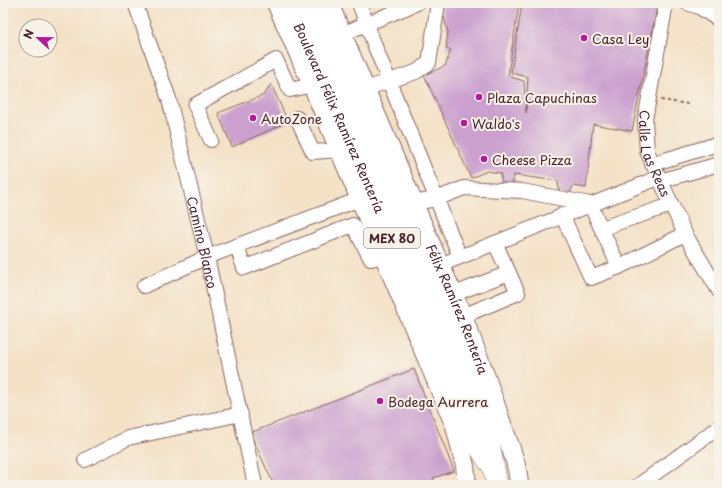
<svg xmlns="http://www.w3.org/2000/svg" width="722" height="488" font-family="'Playpen Sans',sans-serif">
<style>
.building{fill:#cba0cf}
.lines{fill:none;stroke-linecap:round;stroke-linejoin:round}
.minor-casing{stroke:#866361;stroke-width:16}
.major-casing{stroke:#866361;stroke-width:20}
.highway-casing{stroke:#866361;stroke-width:22}
.path{stroke:#866361;stroke-width:2;stroke-dasharray:3 3;stroke-linecap:butt}
.minor{stroke:#fff;stroke-width:14}
.major{stroke:#fff;stroke-width:18}
.highway{stroke:#fff;stroke-width:21}
.poi-dot{fill:#b5179e;stroke:#f7f3e8;stroke-width:1.5}
.labels{text-anchor:middle;dominant-baseline:central;stroke-width:4;stroke-linejoin:round;paint-order:stroke}
.shield{fill:#f7f3e8;stroke:#7e5f64;stroke-width:1}
.shield-label{font-size:12px;font-weight:bold;fill:#4a1f2b}
.poi-label{font-size:13px;fill:#4a1f2b;stroke:#f7f3e8;text-anchor:start}
.street-label{font-size:13px;fill:#4a1f2b;stroke:#f7f3e8}
</style>
<rect width="100%" height="100%" fill="#f7f3e8"/>
<filter id="ink" filterUnits="userSpaceOnUse"><feTurbulence type="fractalNoise" baseFrequency=".025" numOctaves="2"/><feDisplacementMap in="SourceGraphic" scale="8" xChannelSelector="R" yChannelSelector="G"/><feConvolveMatrix kernelMatrix="1 2 1 2 8 2 1 2 1" color-interpolation-filters="sRGB"/></filter>
<filter id="wash" filterUnits="userSpaceOnUse"><feTurbulence type="fractalNoise" baseFrequency=".012" numOctaves="4" result="noise"/><feDisplacementMap in="SourceGraphic" scale="16" xChannelSelector="R" yChannelSelector="G"/><feGaussianBlur stdDeviation="0.9" result="paint"/><feColorMatrix in="noise" values="0 0 0 0 0 0 0 0 0 0 0 0 0 0 0 0 0 1.4 0 .05"/><feComposite in="paint" operator="in"/></filter>
<g filter="url(#wash)">
<rect width="100%" height="100%" fill="#f4e1c6"/>
<g id="blocks">
<path class="building" d="M440,3H519L508,76L524,81L526,113L528,77L511,73L522,3H658L632,131L593,124L586,188L573,186L569,195L559,192L558,181L514,175L512,190L503,186L500,173L487,171L471,178L424,75L445,66L451,50L446,49L448,32Z
M271,84L288,122L232,147L218,113L264,95Z
M414,369L454,471L433,478L436,485H274L250,433Z"/>
</g>
</g>
<g filter="url(#ink)">
<use href="#blocks" fill-opacity="0" stroke="#866361" stroke-width="1"/>
<g class="lines">
<defs>
<g id="minor">
<path id="s1" d="M135,3L169,99L207,257L255,485"/>
<path d="M359,3L376,49L460,257"/>
<path id="s2" d="M666,3L645,120L647,151L685,234L719,291"/>
<path d="M687,3L699,7L719,20"/>
<path d="M342,34L417,3"/>
<path d="M365,89L416,72L429,63L438,3"/>
<path d="M297,118L313,152L339,150"/>
<path d="M211,140L195,105L276,60L290,90L312,85"/>
<path d="M652,164L714,145"/>
<path d="M660,181L719,164"/>
<path d="M406,207L413,203L436,199L464,188L522,191L590,204L619,267L591,278L562,215"/>
<path d="M602,228L671,205"/>
<path d="M495,243L509,273"/>
<path d="M237,246L244,268L353,225L371,259L384,256"/>
<path d="M440,265L658,178"/>
<path d="M619,267L685,234"/>
<path d="M144,286L207,257L368,196"/>
<path d="M454,294L509,273L518,293L463,316"/>
<path d="M85,460L128,438L241,414"/>
<path d="M639,485L719,427"/>
</g>
<g id="major">
<path d="M276,3L312,85L455,426L465,466L467,485"/>
<path id="s3" d="M329,3L440,265C465,317 485,372 503,427C510,446 518,464 519,485"/>
</g>
<g id="highway">
<path id="s4" d="M290,3L374,194L474,439L489,462"/>
<path d="M311,3L390,189L402,209L486,427L497,485"/>
</g>
</defs>
<use href="#minor" class="minor-casing"/>
<use href="#major" class="major-casing"/>
<use href="#highway" class="highway-casing"/>
<path class="path" d="M661,100L688,104"/>
<use href="#minor" class="minor"/>
<use href="#major" class="major"/>
<use href="#highway" class="highway"/>
</g>
</g>
<g class="poi-dot">
<circle cx="584" cy="38" r="4"/>
<circle cx="479" cy="97" r="4"/>
<circle cx="253" cy="118" r="4"/>
<circle cx="464" cy="123" r="4"/>
<circle cx="484" cy="159" r="4"/>
<circle cx="380" cy="401" r="4"/>
</g>
<g class="labels">
<rect class="shield" x="364" y="228" width="56" height="20" rx="3"/>
<g class="shield-label">
<text x="392" y="238">MEX 80</text>
</g>
<g class="poi-label">
<text x="592" y="38">Casa Ley</text>
<text x="487" y="97">Plaza Capuchinas</text>
<text x="261" y="118">AutoZone</text>
<text x="472" y="123">Waldo's</text>
<text x="492" y="159">Cheese Pizza</text>
<text x="388" y="401">Bodega Aurrera</text>
</g>
<g class="street-label">
<text stroke="none"><textPath href="#s4" startOffset="125">Boulevard Félix Ramírez Rentería</textPath></text>
<text stroke="none"><textPath href="#s2" startOffset="154">Calle Las Reas</textPath></text>
<text stroke="none"><textPath href="#s1" startOffset="249">Camino Blanco</textPath></text>
<text stroke="none"><textPath href="#s3" startOffset="332">Félix Ramírez Rentería</textPath></text>
</g>
</g>
<rect width="722" height="488" fill="none" stroke="#f7f3e8" stroke-width="16"/>
<g transform="translate(38 38) rotate(292)"><circle r="19" fill="#f7f3e8" stroke="#b29e9c"/>
<path d="M0-3L7 15L0 10L-7 15Z" fill="#b5179e"/>
<text y="-6" font-size="11" font-weight="bold" text-anchor="middle" fill="#4a1f2b">N</text>
</g>
</svg>
